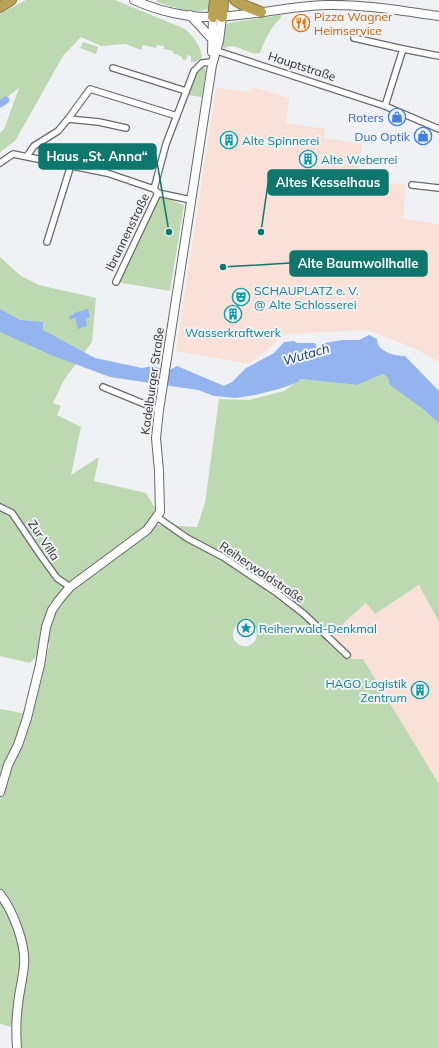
<svg xmlns="http://www.w3.org/2000/svg" width="439" height="1048" font-family="Mulish,sans-serif">
<style>
.industrial{fill:#f9e1d7}
.green{fill:#bdd9b2;fill-rule:evenodd}
.water{fill:#93b4ef}
.lines{fill:none;stroke-linecap:round;stroke-linejoin:round}
.canal{stroke:#93b4ef;stroke-width:7}
.street-casing{stroke:#68696c;stroke-width:8}
.secondary-casing{stroke:#68696c;stroke-width:10}
.highway-casing{stroke:#897947;stroke-width:12}
.street{stroke:#fff;stroke-width:5.5}
.secondary{stroke:#fff;stroke-width:8}
.highway{stroke:#baa255;stroke-width:10}
.labels{text-anchor:middle;dominant-baseline:central;stroke-width:4;stroke-linejoin:round;paint-order:stroke}
.food-label{font-size:12px;fill:#c56008;stroke:#eff1f4;text-anchor:start}
.street-label{font-size:12px;fill:#2d2d2e;stroke:#eff1f4}
.shop-label{font-size:12px;fill:#366cbe;stroke:#eff1f4;text-anchor:end}
.culture-label{font-size:12px;fill:#0d838f;stroke:#eff1f4;text-anchor:start}
.water-label{font-size:13px;font-style:italic;fill:#15397c;stroke:#eff1f4}
.leader{fill:none;stroke:#0f766e;stroke-width:1.5}
.callout-dot{fill:#0f766e;stroke:#eff1f4;stroke-width:1.5}
.callout{fill:#0f766e;stroke:#0f766e;stroke-width:1.5}
.callout-label{font-size:13px;text-anchor:middle;font-weight:bold;fill:#fff}
</style>
<rect width="100%" height="100%" fill="#eff1f4"/>
<path class="industrial" d="M253,87L289,98L286,123L325,129L324,138L362,144L357,178L406,185L403,219L439,224V362L416,349L368,330L286,334L249,364L176,351L216,88L250,92Z
M420,585L439,622V784L363,659H345L325,640L366,603L375,614Z"/>
<path class="green" d="M26,0H115L185,29C194,37 201,46 202,58L195,62H191V56L187,55L186,60H183L182,57L173,53V51L164,49V46L157,45L156,48L143,45L141,50L126,44L101,46L81,37L63,56L15,141L0,152V133L4,129L19,88L0,102V14Z
M156,0H211L209,8C194,16 172,6 157,2Z
M281,15V18C270,27 265,40 260,53C248,57 236,40 224,49C220,41 222,29 228,23Z
M83,42L98,47L96,54L80,48Z
M204,67L206,71L202,97L188,95C191,86 195,69 204,67Z
M160,196L184,205L170,291L117,282Z
M0,257L21,276L39,285L96,298L92,342L64,380L53,403L61,406L57,415L81,427L71,475L99,457L94,481L146,493L155,508L151,519L148,524L197,527L205,503L219,399L249,400L284,391L301,379L357,385L383,374L439,423V622L419,585L375,614L366,603L325,640L345,659H363L439,784V1048H15L14,1025L11,1027L0,1024V709L33,715L50,642L30,663L0,656ZM245,621L253,624C256,628 258,633 256,639C248,655 223,641 237,624Z"/>
<path class="water" d="M0,309L20,320L43,322V330L95,358L142,368L153,366L168,371L177,366L224,386L232,382L246,368L274,353L284,342L294,341L297,343H315L317,348L321,349L325,343L343,340H359L369,335L377,339C377,352 395,356 405,356L439,391V423L423,409L390,385L388,378L383,374L357,385L301,379L296,383L279,389L255,395L236,398L214,396L198,390L110,377L51,355L0,332Z
M88,309L90,317L86,319L87,326L78,329L75,318L70,320L69,316L74,314V313Z"/>
<g class="lines">
<path class="canal" d="M0,104L6,100"/>
<defs>
<path id="street" d="M354,38L403,49
M214,50L385,106L439,129
M113,68L186,91
M385,106L403,49L439,56
M68,119L99,122L126,128
M27,156L34,146L58,131L68,119L90,89L177,116
M0,163L13,154L107,173L154,189L158,193L191,200
M412,185L439,188
M154,189L166,144L194,71L202,63L212,62
M47,242L71,165
M116,282L158,193
M103,387L159,410
M0,507L12,513L41,556L57,578L70,587
M157,517L187,538L223,557L277,593L304,614L347,655"/>
<path id="secondary" d="M134,0C158,11 188,18 214,17C252,16 289,6 327,5C364,4 402,11 439,16
M190,15L212,39
M212,52L213,17
M0,792L8,765L18,745L27,718L40,665L46,627L52,610L59,600L70,587L147,530L160,512L159,471L156,438L159,410L212,65L219,41L222,17
M0,894C13,911 26,944 24,965C23,979 19,992 18,1005C16,1019 16,1034 17,1048"/>
<path id="highway" d="M235,0L243,5L261,12
M0,7L11,0
M213,17L215,0
M222,17L223,0"/>
</defs>
<use href="#street" class="street-casing"/>
<use href="#secondary" class="secondary-casing"/>
<use href="#highway" class="highway-casing"/>
<use href="#street" class="street"/>
<use href="#secondary" class="secondary"/>
<use href="#highway" class="highway"/>
</g>
<defs>
<symbol id="restaurant-ring" viewBox="-11 -11 22 22"><circle r="9.5" fill="#eff1f4" stroke="#e8710a" stroke-width="1.5"/><path d="M-5-6h1v4h1v-4h1v4h1v-4h1v5L-1.5 .5V6h-2V.5L-5-1ZM5-6V6H3V1.5H1.5Q1.5-4 5-6Z" fill="#e8710a"/></symbol>
<symbol id="shop-ring" viewBox="-11 -11 22 22"><circle r="9.5" fill="#eff1f4" stroke="#3f7fe0" stroke-width="1.5"/><path d="M-5-2.5h2.3a2.7 3.5 0 0 1 5.4 0H5L5.5 6h-11ZM-1.5-2.5h3a1.5 2.3 0 0 0-3 0Z" fill="#3f7fe0"/></symbol>
<symbol id="building-ring" viewBox="-11 -11 22 22"><circle r="9.5" fill="#eff1f4" stroke="#0f9aa8" stroke-width="1.5"/><path d="M-4-6H4V6H1V3H-1V6H-4ZM-2.5-4.3h1.7v1.8h-1.7ZM.8-4.3h1.7v1.8H.8ZM-2.5-1h1.7V.8h-1.7ZM.8-1h1.7V.8H.8Z" fill="#0f9aa8"/></symbol>
<symbol id="theatre-ring" viewBox="-11 -11 22 22"><circle r="9.5" fill="#eff1f4" stroke="#0f9aa8" stroke-width="1.5"/><path d="M-5-5.5Q0-4 5-5.5V0Q5 5 0 6Q-5 5-5 0ZM-3.3-2.5H-1v1.5H-3.3ZM1-2.5H3.3v1.5H1ZM-2.8 1Q0 5.5 2.8 1Z" fill="#0f9aa8"/></symbol>
<symbol id="sight-ring" viewBox="-11 -11 22 22"><circle r="9.5" fill="#eff1f4" stroke="#0f9aa8" stroke-width="1.5"/><path d="M0-6L1.8-2.2L6-1.7L2.9 1.2L3.7 5.4L0 3.3L-3.7 5.4L-2.9 1.2L-6-1.7L-1.8-2.2Z" fill="#0f9aa8"/></symbol>
</defs>
<g fill-rule="evenodd">
<use href="#restaurant-ring" x="291" y="13" width="20" height="20"/>
<use href="#shop-ring" x="387" y="107" width="20" height="20"/>
<use href="#shop-ring" x="413" y="126" width="20" height="20"/>
<use href="#building-ring" x="219" y="130" width="20" height="20"/>
<use href="#building-ring" x="298" y="149" width="20" height="20"/>
<use href="#theatre-ring" x="231" y="287" width="20" height="20"/>
<use href="#building-ring" x="223" y="304" width="20" height="20"/>
<use href="#sight-ring" x="236" y="618" width="20" height="20"/>
<use href="#building-ring" x="410" y="680" width="20" height="20"/>
</g>
<g class="labels">
<g class="food-label">
<text x="314" y="16">Pizza Wagner<tspan x="314" dy="14">Heimservice</tspan></text>
</g>
<g class="street-label">
<text transform="translate(302 66) rotate(18)">Hauptstraße</text>
<text transform="translate(127 232) rotate(-64)">Ibrunnenstraße</text>
<text transform="translate(152 381) rotate(-82)">Kadelburger Straße</text>
<text transform="translate(44 540) rotate(56)">Zur Villa</text>
<text transform="translate(262 572) rotate(34)">Reiherwaldstraße</text>
</g>
<g class="shop-label">
<text x="384" y="117">Roters</text>
<text x="410" y="136">Duo Optik</text>
</g>
<g class="culture-label">
<text x="242" y="140">Alte Spinnerei</text>
<text x="321" y="159">Alte Weberrei</text>
<text x="254" y="290">SCHAUPLATZ e. V.<tspan x="254" dy="14">@ Alte Schlosserei</tspan></text>
<text x="233" y="332" text-anchor="middle">Wasserkraftwerk</text>
<text x="259" y="628">Reiherwald-Denkmal</text>
<text x="407" y="683" text-anchor="end">HAGO Logistik<tspan x="407" dy="14">Zentrum</tspan></text>
</g>
<g class="water-label">
<text transform="translate(306 354) rotate(-16)">Wutach</text>
</g>
</g>
<path class="leader" d="M169 232L156 156M261 232L268 183M223 267L290 263"/>
<g class="callout-dot">
<circle cx="169" cy="232" r="4"/>
<circle cx="261" cy="232" r="4"/>
<circle cx="223" cy="267" r="4"/>
</g>
<g class="callout">
<rect x="39" y="144" width="117" height="25" rx="4"/>
<rect x="268" y="170" width="120" height="25" rx="4"/>
<rect x="290" y="251" width="137" height="25" rx="4"/>
</g>
<g class="callout-label">
<text x="97" y="161">Haus „St. Anna“</text>
<text x="328" y="187">Altes Kesselhaus</text>
<text x="358" y="268">Alte Baumwollhalle</text>
</g>
</svg>
